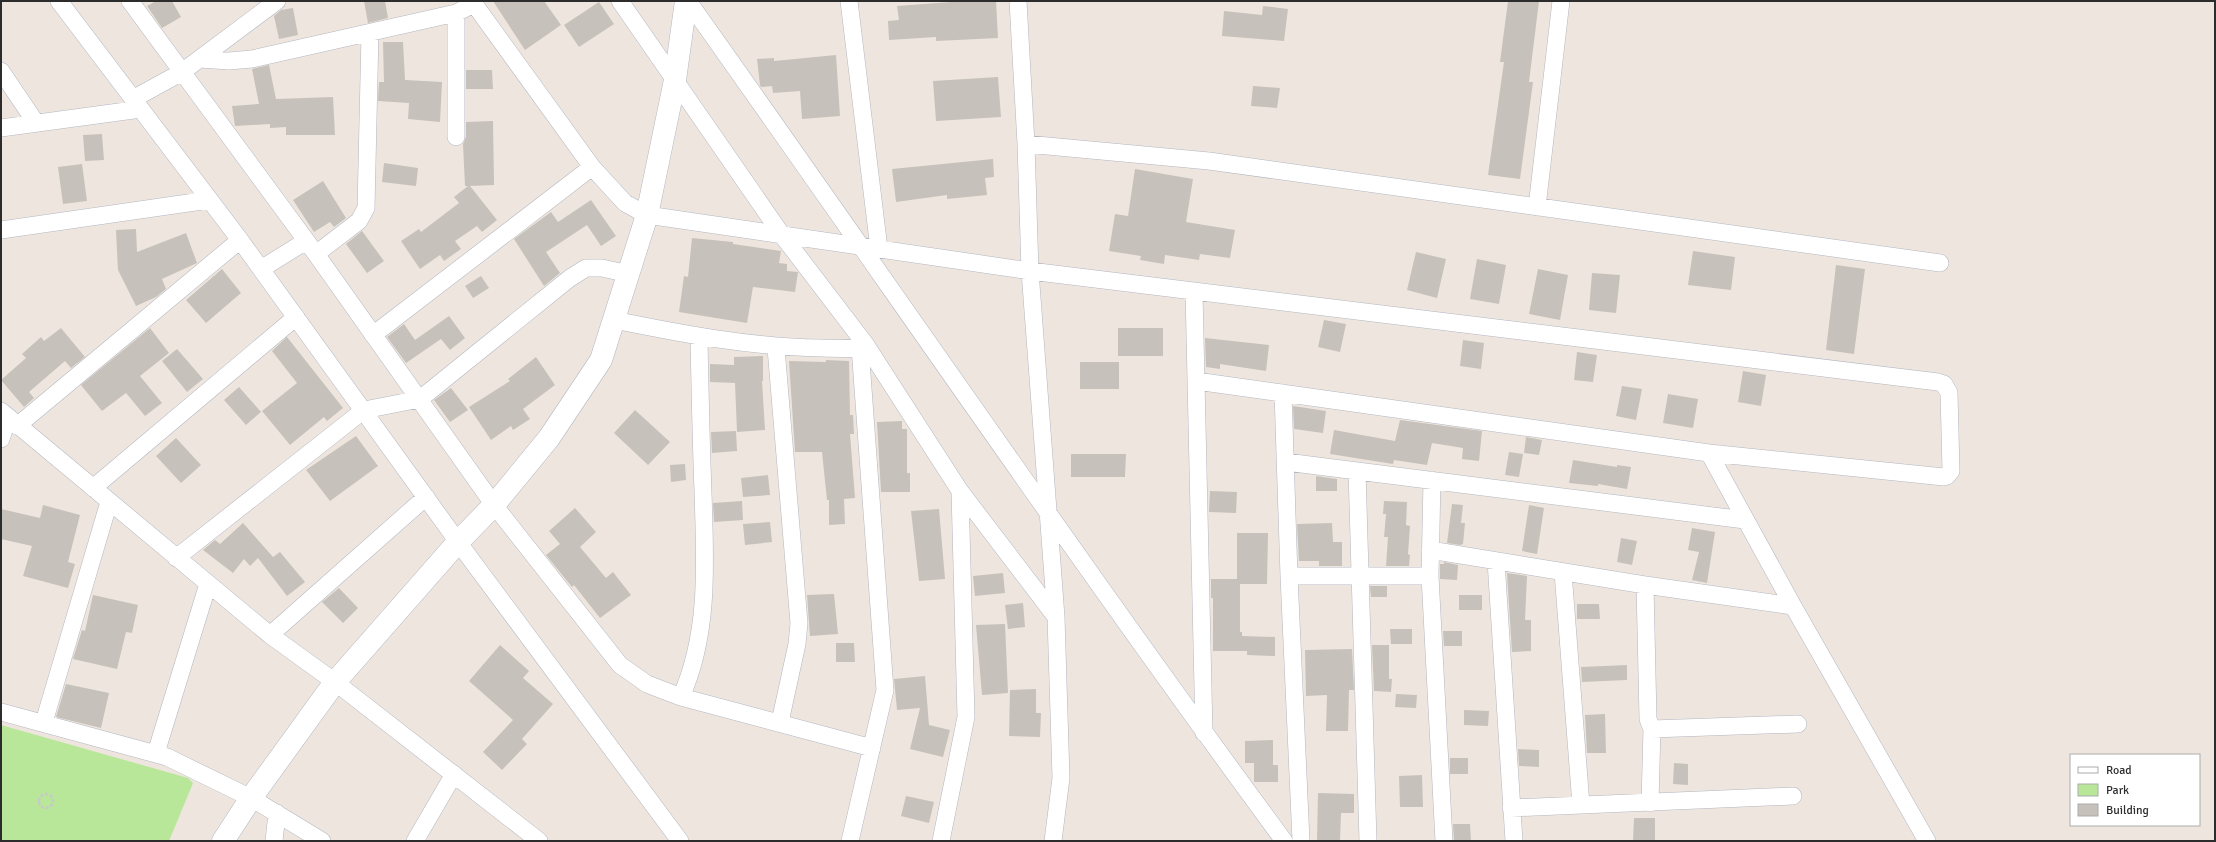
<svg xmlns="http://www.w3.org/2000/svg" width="2216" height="842" font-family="Signika,sans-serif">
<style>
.green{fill:#b8e799}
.building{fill:#c6c1ba}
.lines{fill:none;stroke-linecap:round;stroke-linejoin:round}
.minor-casing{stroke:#b2b6c0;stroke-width:18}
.secondary-casing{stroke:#b2b6c0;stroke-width:23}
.path{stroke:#c8c8c8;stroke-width:2.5;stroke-dasharray:3 2;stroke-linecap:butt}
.minor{stroke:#fff;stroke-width:17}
.secondary{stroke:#fff;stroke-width:22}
</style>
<rect width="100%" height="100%" fill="#eee6de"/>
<path class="green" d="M1,725L188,778L193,783L169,841H1Z"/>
<path class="building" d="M156,1H172L181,17L162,28L147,6Z
M364,1H385L388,18L368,23Z
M493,1H544L561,25L525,50Z
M965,1H996L998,38L936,41V37L889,40L888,21L899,20L897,6Z
M1508,1H1539L1529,82H1533L1520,179L1488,175L1504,62H1500Z
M599,2L614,24L579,47L564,25Z
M1263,6L1288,9L1284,41L1222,36L1224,11L1262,15Z
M293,8L298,35L279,39L274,16L281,10Z
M383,42H403L405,80L442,82L440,122L408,119L409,103L378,101L379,82H384Z
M836,55L840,116L802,119L800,91L773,93L772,86L761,87L760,85L757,59L774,58V61Z
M269,65L276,99L333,97L335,135H286V127L270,128V124L235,126L232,106L259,104L252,69Z
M466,70H492L493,89H466Z
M998,77L1001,117L936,121L933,81Z
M1253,86L1280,88L1277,108L1251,106Z
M493,121L494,185L470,186L497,220L482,232L477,226L455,241L461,249L444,261L440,255L420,269L401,241L419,229L421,232L459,203L454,197L468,186H465L463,144L466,137V122Z
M102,134L104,160L85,161L83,135Z
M993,159L994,177L985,178L987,195L947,199V195L896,202L892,169Z
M384,163L418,168L416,186L382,182Z
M82,164L87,201L63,204L58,167Z
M1135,169L1193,179L1186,222L1235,230L1230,258L1200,254L1199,260L1165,255L1164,264L1140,260L1141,256L1109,251L1115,214L1128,216Z
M323,181L346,218L334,227L330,222L314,232L293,200Z
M591,200L616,236L601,246L587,225L546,252L560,273L544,286L514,239L551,212L558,222Z
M136,229L137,252L186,233L197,263L162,279L166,289L156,297L136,306L118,270V271L116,230Z
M362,231L384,261L367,273L346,244Z
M692,238L733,242V244L781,251L779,263L787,264V271L798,272L795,292L753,287L747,323L679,312L684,276L688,277Z
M1693,251L1735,257L1731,290L1688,285Z
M1416,252L1446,259L1437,298L1407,290Z
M1477,259L1506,265L1499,304L1470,299Z
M1836,265L1865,269L1854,354L1826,350Z
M222,269L241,293L206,323L186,300Z
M1538,269L1568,275L1560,320L1529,314Z
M1592,273L1620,275L1616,313L1589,310Z
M481,276L489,288L473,298L465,286Z
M449,316L465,338L450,350L441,339L406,363L387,337L404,324L415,340Z
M1324,320L1346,324L1340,352L1318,347Z
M61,328L85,357L71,368L65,361L29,392L34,398L24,407L1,380L26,358L22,354L41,337L44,341Z
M150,328L169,353L140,376L162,403L145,416L126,393L102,411L81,385Z
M1118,328H1163V356H1118Z
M287,337L343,408L327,421L324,417L290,445L262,411L297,383L272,351Z
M1205,338L1269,345L1266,371L1220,364V369L1206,367Z
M1463,340L1484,343L1481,369L1460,366Z
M177,349L203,379L187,392L162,361Z
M1577,352L1597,355L1593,382L1574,380Z
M763,356V381H762L765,430L737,432L735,383L710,382V364L734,365V357Z
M536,357L555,385L523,409L530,419L513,430L511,426L491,440L469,407L510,381L508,379Z
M826,360L849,361L850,415H853L854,434H850L855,498L844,499L845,524L829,525V500H827L822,452H795L789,361L826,362Z
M1080,362H1119V389H1080Z
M1743,371L1766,375L1761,406L1738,402Z
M1622,386L1642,389L1636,420L1616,416Z
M239,387L261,412L246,425L224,400Z
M451,388L468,410L450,422L434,400Z
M1668,394L1698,399L1693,428L1663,423Z
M1293,406L1326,411L1323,433L1294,429Z
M635,410L670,442L648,465L614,433Z
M1400,420L1482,431L1479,461L1462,459L1463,448L1432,443L1427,465L1394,460L1393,464L1330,454L1334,430L1395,441Z
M902,421V429H907V473H910V492H881L877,422Z
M736,431L737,451L712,453L711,432Z
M356,436L378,466L330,501L306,470Z
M1526,437L1542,440L1539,455L1524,453Z
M176,438L201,465L181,483L156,456Z
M1509,452L1523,454L1519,477L1505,475Z
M1071,454H1126L1125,477H1071Z
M1573,460L1617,467V465L1631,467L1627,489L1598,484V486L1569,483Z
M685,464L686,480L671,482L670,465Z
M768,475L770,495L743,497L741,478Z
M1316,476L1337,479V491H1316Z
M1210,491L1237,492L1236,513L1209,512Z
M742,501L743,520L714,522L713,503Z
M1384,501L1407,502L1406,525L1410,526L1408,554L1410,555L1409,566H1386L1388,537H1384L1386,514H1383Z
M1452,504L1463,505L1461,523H1465L1463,544L1460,545L1447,543Z
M43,505L80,515L68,562L75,564L68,588L23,576L32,546L1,539V509L40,518Z
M1529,505L1544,508L1537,554L1522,551Z
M575,508L596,532L580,547L606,578L613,572L631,595L600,618L574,585L572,587L546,555L560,544L549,531Z
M939,509L945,579L919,581L911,511Z
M770,522L772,542L745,545L743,524Z
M243,523L273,557L280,552L305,582L287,596L258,558L250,566L244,559L233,573L203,550L215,540L220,544Z
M1332,523L1333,542H1342V566H1319V561H1299L1297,524Z
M1692,528L1715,532L1707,583L1692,580L1699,552L1688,550Z
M1237,533H1268L1267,584H1240V632H1242V636L1275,637V656L1247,655V651H1213V598H1211V579H1237Z
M1621,538L1637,541L1632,565L1617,562Z
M1444,562L1458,565L1457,580L1440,579V564H1444Z
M1003,573L1005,593L975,596L973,576Z
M1507,573L1527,576L1525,620H1531V651L1512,652Z
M1370,586H1387V597H1371Z
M339,588L358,608L343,623L322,602Z
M834,594L838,634L810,636L807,595Z
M93,595L138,605L132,633L126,632L117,669L73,659L82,630L85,631Z
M1459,595H1482V610H1459Z
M1023,603L1025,627L1008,629L1005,605Z
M1577,604H1599L1600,619H1577Z
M1005,624L1008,693L982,695L976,625Z
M1390,629H1412V644H1391Z
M1443,631H1462V646H1444Z
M836,643H854L855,662H836Z
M500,645L529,671L523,678L553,704L522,739L527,744L502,770L483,752L513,720L469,681Z
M1372,645H1389V679H1392L1391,692L1374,691Z
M1352,649L1354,690H1349L1348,731H1326L1327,695L1306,696L1305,650Z
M1627,665V680L1582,682L1581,667Z
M925,676L929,725L950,730L943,757L910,749L920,708L897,710L894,679Z
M66,684L109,693L101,728L56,717Z
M1036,689V713H1041L1040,737L1009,736L1010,690Z
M1396,694L1417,695L1416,708L1395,707Z
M1464,710L1489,711L1488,726L1464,725Z
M1605,714L1606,753H1587L1585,715Z
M1273,740V765H1278V782H1254V763H1245V741Z
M1518,749L1539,750V767L1519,766Z
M1450,758H1468V774H1450Z
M1674,763L1688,764V785L1673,784Z
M1422,775L1423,807H1400L1399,776Z
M1318,793L1354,794V813H1341L1340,841H1317Z
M906,796L934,802L929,823L901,816Z
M1634,818H1655V841H1633Z
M1453,824H1470L1471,841H1454Z"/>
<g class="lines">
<defs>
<path id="minor" d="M59,1L240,240L458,542L680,841
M130,1L316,254L494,505L620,665L647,684L681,697L872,748
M472,1L592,167L625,203L647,215L1030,271L1938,382L1944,384L1949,393L1951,471L1947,476L1944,477L1709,453L1196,381
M620,1L782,235L866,345L960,491L1056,617
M688,1C887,281 1080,564 1284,841
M849,1L879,249
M1018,1L1026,144L1030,271L1056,617L1061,778L1053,841
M200,59L229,61L252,59L456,13L474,4
M1,71L36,123
M133,99L182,72L277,1
M1,128L141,109
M456,137V13
M1026,144L1209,161L1940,263
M1537,207L1561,1
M1,230L209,200
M316,254L359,221L366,208L370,33
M261,269L306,241
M1194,292L1204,733
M614,320C683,334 750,347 821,348C835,348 853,351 866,345
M373,335L592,167
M776,348L799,623L797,644L780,722
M1283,393L1289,576L1301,841
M1,411L270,635L335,682L539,841
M17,426L240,240
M1,439L8,418
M1709,453L1793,606L1927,841
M1286,462L1745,520
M1357,471L1368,841
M1432,480L1430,576L1444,841
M93,488L296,317
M1430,550L1645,585L1793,606
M176,558L364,410L420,399L570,278L586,268H602L629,274
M1496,561L1514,841
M1563,572L1581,805
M1289,576H1430
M1645,585L1648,719L1652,729L1650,803
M270,635L426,497
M681,697C710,632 705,561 703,492C701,441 700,389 699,338
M1,712L167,757L251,798L322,841
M44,722L109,502
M1652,729L1798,724
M156,753L208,584
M1511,808L1793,796
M274,841L277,813
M415,841L454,774
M850,841L885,690L860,347
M941,841L966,717L960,491"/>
<path id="secondary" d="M223,841L251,798L335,682L458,542L494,505L549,438L601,360L647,215L675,80L686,1"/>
</defs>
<use href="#minor" class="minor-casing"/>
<use href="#secondary" class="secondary-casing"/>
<path class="path" d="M39 801a7 7 0 1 1 14 0a7 7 0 1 1-14 0Z"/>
<use href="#minor" class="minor"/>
<use href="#secondary" class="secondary"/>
</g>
<rect width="2216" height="842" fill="none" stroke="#2c2c2c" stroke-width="4"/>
<rect x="2070" y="754" width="130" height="72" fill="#ffffff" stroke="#ababab"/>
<rect x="2078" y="767" width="20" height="6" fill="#ffffff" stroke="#ababab"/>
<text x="2106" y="774" font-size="12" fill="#2c2c2c">Road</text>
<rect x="2078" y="784" width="20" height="12" fill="#b8e799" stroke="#ababab"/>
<text x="2106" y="794" font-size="12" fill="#2c2c2c">Park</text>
<rect x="2078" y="804" width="20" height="12" fill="#c6c1ba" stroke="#ababab"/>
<text x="2106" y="814" font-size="12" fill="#2c2c2c">Building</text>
</svg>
